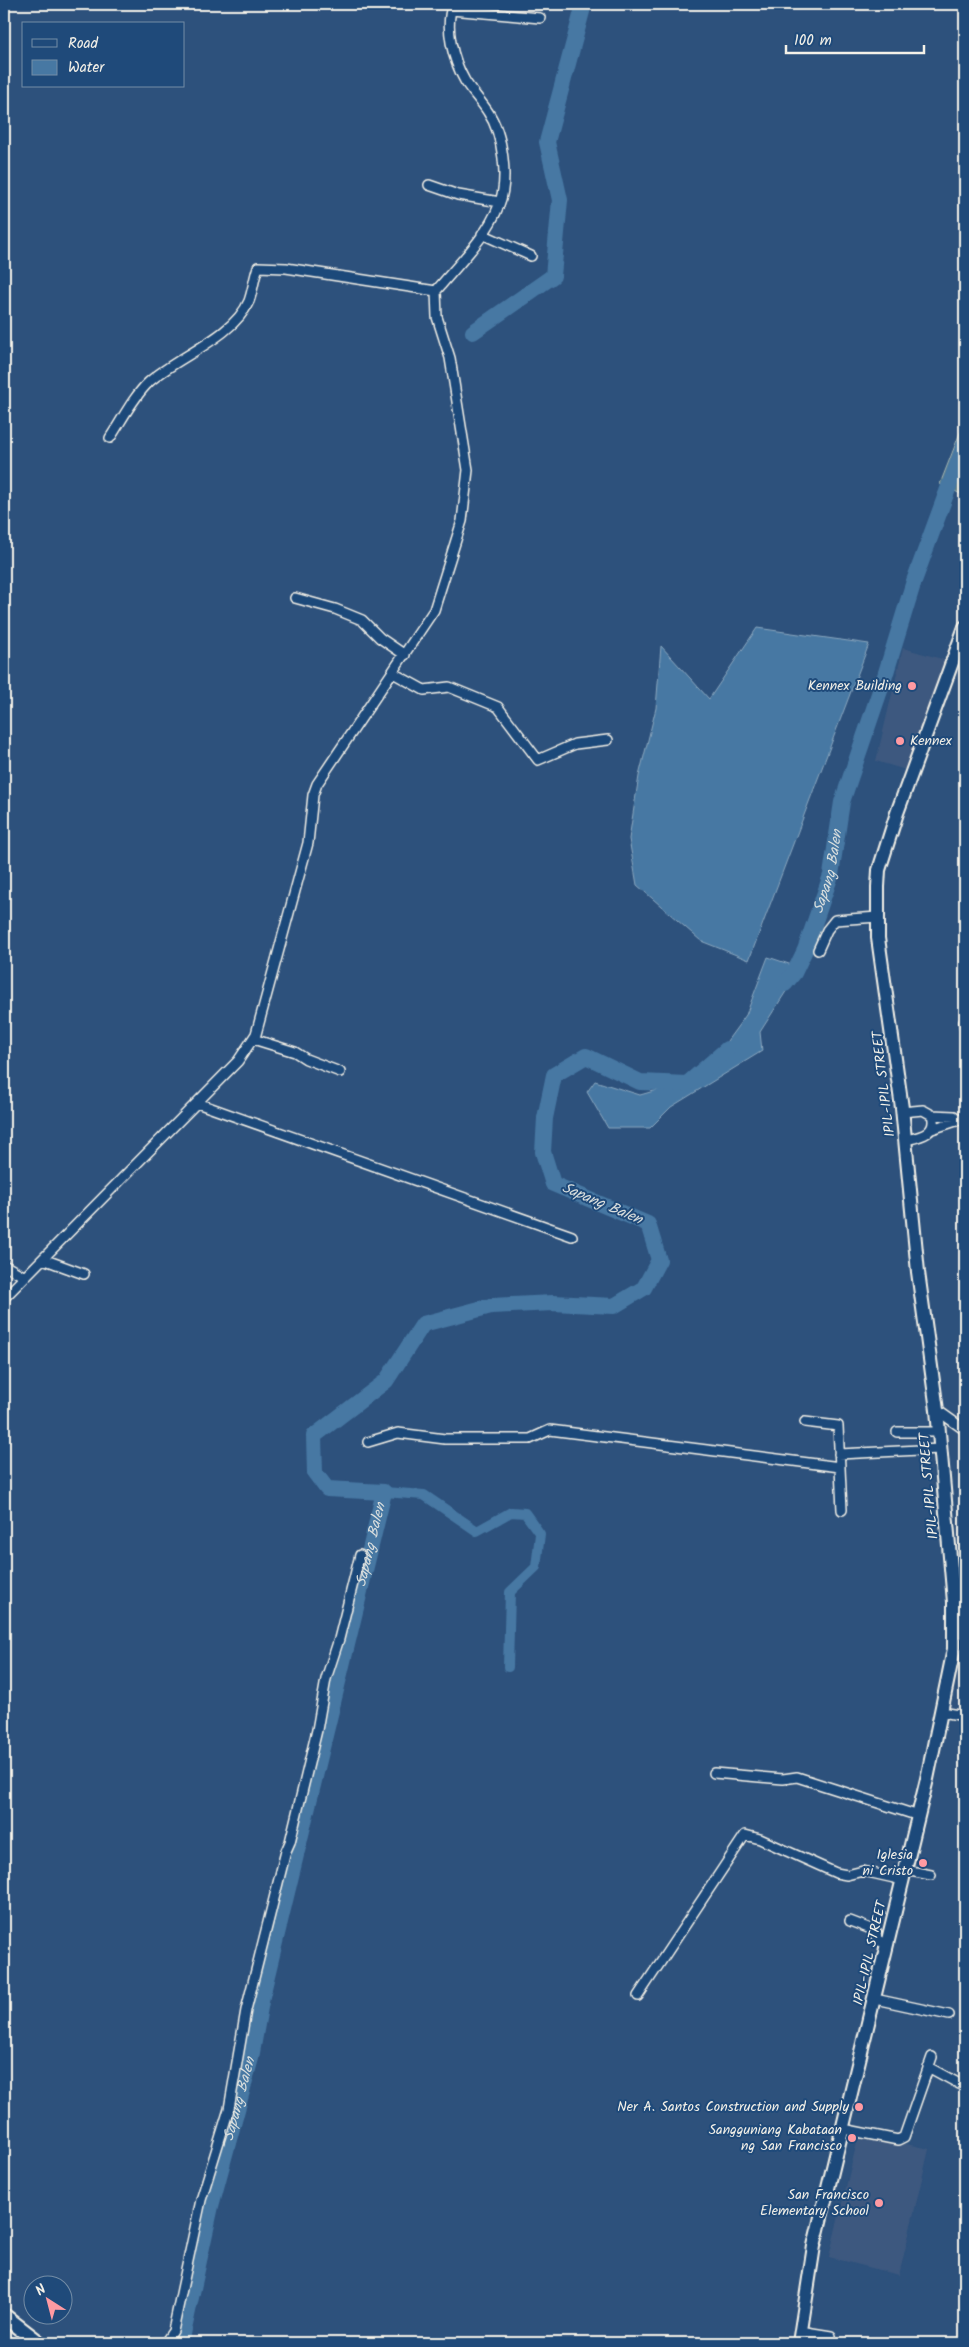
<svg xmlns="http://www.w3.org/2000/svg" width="969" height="2347" font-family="Kalam,sans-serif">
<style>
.built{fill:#3e597f}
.green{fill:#5e7e83;stroke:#a9b8b6}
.water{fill:#4778a3;stroke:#8ca8bf}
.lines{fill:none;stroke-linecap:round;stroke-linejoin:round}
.stream{stroke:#8ca8bf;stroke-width:2.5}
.canal{stroke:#4778a3;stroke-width:10}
.river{stroke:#4778a3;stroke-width:16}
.street-casing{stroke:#f4f1e8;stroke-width:12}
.secondary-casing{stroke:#f4f1e8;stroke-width:16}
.primary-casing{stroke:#f4f1e8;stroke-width:18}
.street{stroke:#1f4a7a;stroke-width:9}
.secondary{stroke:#1f4a7a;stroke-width:12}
.primary{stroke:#1f4a7a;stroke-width:14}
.poi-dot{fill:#ff9aa2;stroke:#1f4a7a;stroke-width:2}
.labels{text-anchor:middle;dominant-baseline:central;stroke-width:4;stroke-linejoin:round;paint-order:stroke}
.poi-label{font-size:14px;fill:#f4f1e8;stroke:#1f4a7a;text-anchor:end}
.street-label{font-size:14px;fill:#f4f1e8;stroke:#1f4a7a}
.water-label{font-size:15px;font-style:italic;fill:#dadfde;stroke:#1f4a7a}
</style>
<rect width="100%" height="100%" fill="#2d517c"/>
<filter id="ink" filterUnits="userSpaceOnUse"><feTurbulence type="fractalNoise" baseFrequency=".02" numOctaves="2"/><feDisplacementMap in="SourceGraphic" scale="10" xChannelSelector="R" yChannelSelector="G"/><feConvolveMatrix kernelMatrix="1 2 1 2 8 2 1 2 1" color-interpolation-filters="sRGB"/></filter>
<g filter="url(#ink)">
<path class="built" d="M903,648L945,660L906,770L876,761Z
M859,2134L929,2149L899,2275L829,2257Z"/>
<path class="green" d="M965,420V496L940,484Z"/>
<path class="water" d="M757,628L869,644L749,960L701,941L637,885L629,839L639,776L656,708L661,646L709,699Z
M768,957L801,968L760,1032L762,1051L671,1107L650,1128H608L587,1092L595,1081L640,1095L700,1078L746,1015Z"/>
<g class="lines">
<path class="stream" d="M325,1492L327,1489"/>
<path class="canal" d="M384,1492L424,1495L477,1531L511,1512L525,1513L540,1534L536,1567L510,1592L508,1667"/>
<g class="river">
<path d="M473,332L553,276L560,200L547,142L584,4"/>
<path id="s1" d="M785,984L794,973L805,950L831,875L842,802L884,679L914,581L965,443"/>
<path id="s2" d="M297,1851L384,1492L327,1489L315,1473L314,1436L386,1381L423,1324L491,1306L553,1303L614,1306L644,1288L659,1260L648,1224L553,1184L543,1152L545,1118L554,1075L586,1056L640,1082L687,1084L727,1049"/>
<path id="s3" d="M181,2343L211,2206L251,2058L262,1996L296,1855"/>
</g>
<defs>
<path id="street" d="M451,10L540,18
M429,185L458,195L500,202
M482,234L531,256
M436,291C458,264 487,237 499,205C509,180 503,134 488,112C481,101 472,92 465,81C453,60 444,27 453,4
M110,438C122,420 133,397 149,382C178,356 234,337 249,301C253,290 254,278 258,267L286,268L436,291
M295,598L335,609L362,620L380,638L405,655
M393,673L424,690L449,687L498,707L538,760L575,744L608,740
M818,950L827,930L835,920L878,917
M964,1022L965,1030
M253,1039L295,1052L306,1059L340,1072
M197,1103L572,1236
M902,1112L923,1110L932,1115C938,1134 919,1137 906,1140
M932,1129L959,1120L954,1116L932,1115
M43,1259L84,1274
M4,1265L25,1277
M4,1298L238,1061L256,1034L308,843L313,795L317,784L434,610L462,521L468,470L450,358L437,317L436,291
M937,1410L965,1430
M805,1422L838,1426L842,1510
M897,1432H939
M368,1442L398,1433L445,1439H530L550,1430L840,1467
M839,1454L940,1449
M942,1712L965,1716
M714,1773L783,1779L797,1777L919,1816
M905,1870L931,1875
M850,1921L876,1931L877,1940L887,1944
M638,1996L745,1835L760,1839L836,1873L847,1875L863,1871L903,1880
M875,1999L949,2015
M928,2067L965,2087
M843,2129L898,2140L904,2137L932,2057
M800,2331L831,2336
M165,2343L173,2331L201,2200L229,2109L246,2010L286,1851L290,1842L317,1730L326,1679L339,1639L360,1555"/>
<path id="secondary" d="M799,2343L814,2246L927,1779L954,1649V1602L937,1410L918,1272L902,1108L878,938V887L879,870L897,813L965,627"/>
<path id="primary" d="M4,2316L39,2343"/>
</defs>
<use href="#street" class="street-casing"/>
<use href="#secondary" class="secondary-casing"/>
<use href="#primary" class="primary-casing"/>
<use href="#street" class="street"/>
<use href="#secondary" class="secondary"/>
<use href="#primary" class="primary"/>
</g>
</g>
<g class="poi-dot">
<circle cx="912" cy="686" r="5"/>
<circle cx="900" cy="741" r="5"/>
<circle cx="923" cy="1863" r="5"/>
<circle cx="859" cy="2107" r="5"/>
<circle cx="852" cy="2138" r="5"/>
<circle cx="879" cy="2203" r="5"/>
</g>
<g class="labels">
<g class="poi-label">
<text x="902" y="686">Kennex Building</text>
<text x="910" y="741" text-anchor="start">Kennex</text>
<text x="913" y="1855">Iglesia<tspan x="913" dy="16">ni Cristo</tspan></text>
<text x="849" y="2107">Ner A. Santos Construction and Supply</text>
<text x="842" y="2130">Sangguniang Kabataan<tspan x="842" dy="16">ng San Francisco</tspan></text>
<text x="869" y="2195">San Francisco<tspan x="869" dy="16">Elementary School</tspan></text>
</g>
<g class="street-label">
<text transform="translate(884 1084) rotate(-97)">IPIL-IPIL STREET</text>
<text transform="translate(929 1486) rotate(-95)">IPIL-IPIL STREET</text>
<text transform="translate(870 1953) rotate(-77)">IPIL-IPIL STREET</text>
</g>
<g class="water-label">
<text stroke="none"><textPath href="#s1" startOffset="122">Sapang Balen</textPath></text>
<text transform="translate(602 1204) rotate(23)">Sapang Balen</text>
<text stroke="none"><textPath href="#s2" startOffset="315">Sapang Balen</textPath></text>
<text stroke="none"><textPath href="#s3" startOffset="251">Sapang Balen</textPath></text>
</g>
</g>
<rect width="969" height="2347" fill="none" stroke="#1f4a7a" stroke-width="20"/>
<rect x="10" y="10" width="949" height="2327" fill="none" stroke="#f4f1e8" stroke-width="2" filter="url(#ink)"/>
<rect x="22" y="22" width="162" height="65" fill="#1f4a7a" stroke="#748da6"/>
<rect x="32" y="39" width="25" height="8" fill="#1f4a7a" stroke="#748da6"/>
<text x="68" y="48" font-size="15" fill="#f4f1e8">Road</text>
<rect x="32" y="60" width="25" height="15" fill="#4778a3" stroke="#748da6"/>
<text x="68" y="72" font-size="15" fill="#f4f1e8">Water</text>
<g transform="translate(48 2300) rotate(324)"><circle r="24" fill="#1f4a7a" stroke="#748da6"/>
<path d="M0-4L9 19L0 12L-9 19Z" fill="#ff9aa2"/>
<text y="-8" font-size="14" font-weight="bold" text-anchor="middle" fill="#f4f1e8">N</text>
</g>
<path d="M786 45v8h138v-8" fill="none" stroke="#f4f1e8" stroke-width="2.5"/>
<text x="794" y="45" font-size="15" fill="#f4f1e8" stroke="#1f4a7a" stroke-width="4" paint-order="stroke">100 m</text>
</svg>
